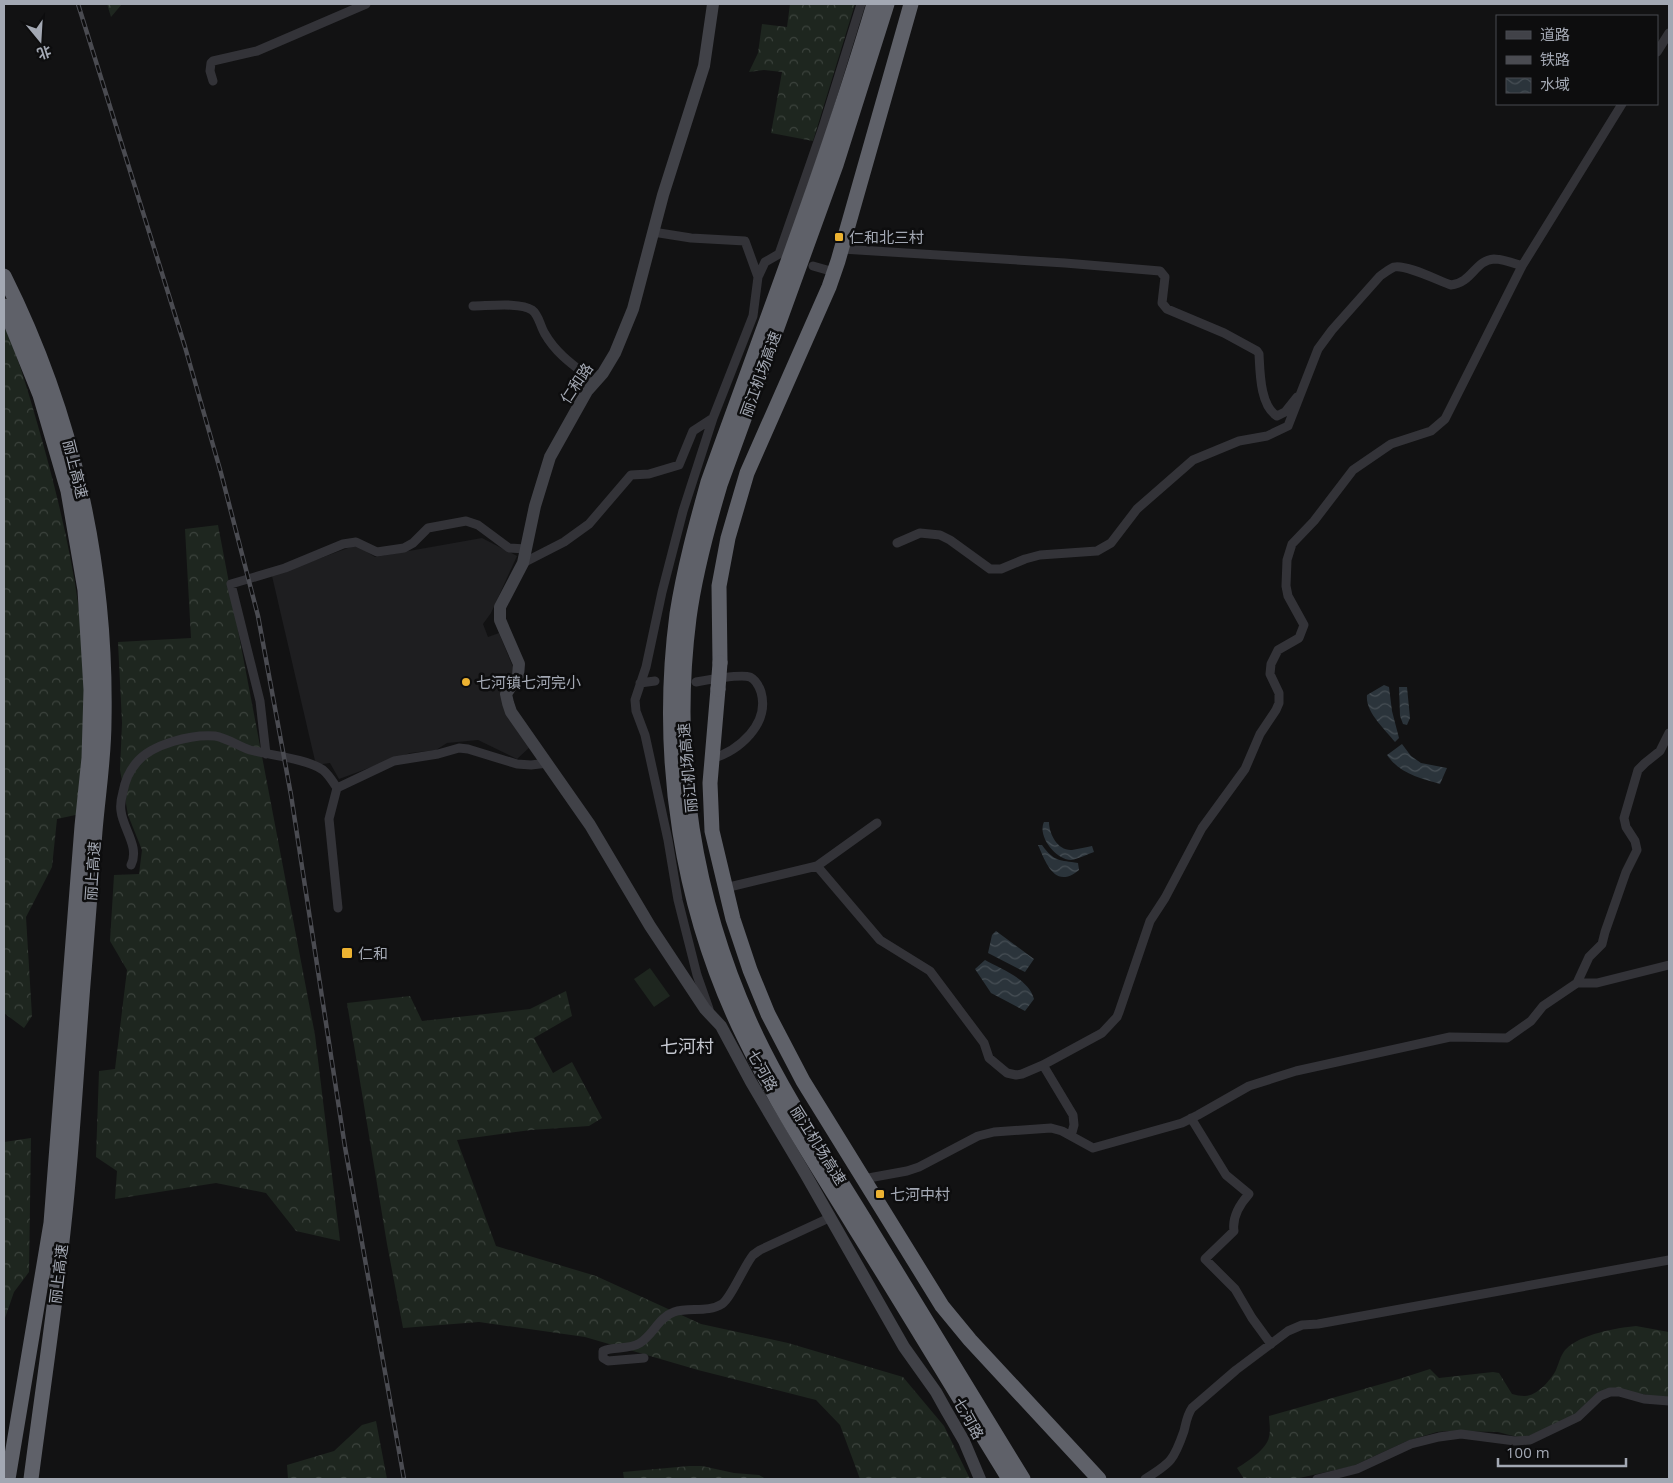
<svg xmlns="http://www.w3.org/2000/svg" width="1673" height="1483" font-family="'Open Sans','Noto Sans SC',sans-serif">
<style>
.built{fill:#1e1e20}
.forest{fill:url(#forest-crowns)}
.park{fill:#1e261f}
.water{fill:url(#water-waves)}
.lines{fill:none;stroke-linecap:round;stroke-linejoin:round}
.street{stroke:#333338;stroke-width:9}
.secondary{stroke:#414248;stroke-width:12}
.highway{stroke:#5f6169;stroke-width:15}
.rail-casing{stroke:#4a4b51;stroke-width:4.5}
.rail{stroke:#0d0d0e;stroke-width:2.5;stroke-dasharray:8;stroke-linecap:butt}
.highway-bridge{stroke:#5f6169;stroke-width:15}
.poi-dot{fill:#ecb231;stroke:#0d0d0e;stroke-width:2}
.labels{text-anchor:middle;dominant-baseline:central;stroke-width:5;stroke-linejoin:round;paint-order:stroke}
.poi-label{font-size:15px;fill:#a3a8b3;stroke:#0d0d0e;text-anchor:start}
.street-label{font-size:15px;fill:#a3a8b3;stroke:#0d0d0e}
.quarter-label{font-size:18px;fill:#c4c7cf;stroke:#0d0d0e}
</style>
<defs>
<pattern id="forest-crowns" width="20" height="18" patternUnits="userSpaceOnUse" patternTransform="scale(1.25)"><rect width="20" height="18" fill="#1e261f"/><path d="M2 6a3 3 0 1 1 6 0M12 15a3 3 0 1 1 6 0" fill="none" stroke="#3c433d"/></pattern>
<pattern id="water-waves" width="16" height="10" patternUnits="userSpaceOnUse" patternTransform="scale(1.25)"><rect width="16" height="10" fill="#2b343b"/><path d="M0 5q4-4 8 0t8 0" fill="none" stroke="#474f55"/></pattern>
</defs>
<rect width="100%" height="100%" fill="#121213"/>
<path class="built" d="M482,538L517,556L491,613L483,624L488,637L499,633L515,672L501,693L531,746L517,759L478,740L447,743L436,750L410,753L339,779L330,763L316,765L272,576L356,545L375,557Z"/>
<path class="forest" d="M107,4H122L111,17Z
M790,4H855L813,141L771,133L782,72L764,70L749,72L758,53L762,24L787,27Z
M4,325C20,361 31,401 42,440C67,530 88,625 86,720C85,751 82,783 80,814L57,819L52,867L26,917L32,1016L24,1028L4,1013Z
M218,525L315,1035L340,1241L296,1231L266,1193L216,1183L115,1199L117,1171L96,1157L99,1071L115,1069L127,970L110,941L114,875L139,874L142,850L128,815L120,770L122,723L118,642L191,638L185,529Z
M566,991L572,1016L534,1038L553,1073L572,1062L602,1118L589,1126L531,1130L457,1140L496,1246L596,1276L701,1324L788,1343L903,1377L944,1426L970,1479H860L840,1425L816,1400L698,1370L585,1337L479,1322L403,1328L387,1244L347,1003L410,996L422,1021L530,1009Z
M31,1138L29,1272L14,1292L4,1321V1142Z
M1636,1326L1669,1332V1399L1615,1389L1569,1419L1526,1437H1517L1498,1432L1446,1431L1437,1432L1407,1441L1353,1466L1295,1479H1270L1268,1477L1266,1479H1244L1237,1468C1247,1462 1267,1449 1269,1437C1271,1430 1269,1422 1269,1416L1399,1379L1430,1369L1439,1378L1493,1372L1499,1373L1512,1394C1516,1395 1520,1396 1524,1396C1536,1397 1551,1380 1556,1370C1559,1363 1561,1354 1566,1349C1581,1334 1616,1328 1636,1326Z
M376,1421L387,1479H288L287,1465L334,1451L362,1425Z
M689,1466H702L734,1473L759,1475L766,1479H624L623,1472Z"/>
<path class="park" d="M650,968L670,996L654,1007L634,979Z"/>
<path class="water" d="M1384,685L1389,687L1392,711L1399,738L1395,742C1385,729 1365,712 1367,695Z
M1399,687H1407L1410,718L1407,725L1403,724L1400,716Z
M1402,744L1411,756L1421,763L1447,768L1440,784C1420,778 1400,774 1387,755Z
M1044,822H1049C1049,834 1058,851 1072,850C1079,849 1086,847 1092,846L1094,852C1087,854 1079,859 1071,860C1056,860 1037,836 1044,822Z
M1038,845H1042C1054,862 1060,860 1078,863L1079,870C1055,890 1046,863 1038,845Z
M996,931L1034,959L1025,972L988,953L992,935Z
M985,960C1001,969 1029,979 1034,999L1025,1011L991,993L975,969Z"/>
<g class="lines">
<path class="street" d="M1657,52L1669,33
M213,81L210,71L211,63L213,61L257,51L366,4
M653,232L691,238L745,241L758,277
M842,249L1065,263L1160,271L1165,277L1162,303L1167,309L1224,333L1257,351L1259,354C1260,372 1260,406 1277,416L1285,412L1297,397
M813,266L834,272
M473,306C488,306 520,302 532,310C539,315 540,326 545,334C557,355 576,367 595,382
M897,543L920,533L940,535L950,540L990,569H1001L1025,559L1040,555L1097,551L1111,543L1137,509L1193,460L1239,441L1267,436L1288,426L1318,349L1332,330L1380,276C1385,273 1389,269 1394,267C1406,264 1439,281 1451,285C1472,283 1475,260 1494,259C1503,259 1513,263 1522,266
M523,563L564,542L589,524L631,475L649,474L679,465L693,431L713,418
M696,682C707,680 740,674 750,677C756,680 759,686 761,692C770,724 739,751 711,759
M640,683L655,681
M266,754L260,701L231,584L285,568L343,544L356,542L377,552L404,548L413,543L428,528L466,521L478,525L509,548L526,549
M131,865C140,847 123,829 121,811C120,805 121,799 123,792C125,781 129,771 137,762C152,744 192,734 215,736C227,738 238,746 250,750C269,755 308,759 323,770C329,775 333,782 337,788
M817,866L880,940L930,971L984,1043L989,1058L1007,1073L1016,1075L1022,1074L1043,1065L1102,1033L1117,1017L1119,1012L1150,921L1165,898L1202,828L1245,769L1260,734L1276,710L1279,703V693L1270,674L1271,664L1278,650L1299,638L1304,625L1288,596L1286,586L1287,560L1292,544L1314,521L1353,470L1391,444L1431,431L1445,419L1522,266L1622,104
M725,888L817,866L877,823
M338,908L329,819L337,788L394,761L438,754L459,748L468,749L517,764L531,765L548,763
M1577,983L1589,957L1602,944L1605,932L1626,872L1637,850L1635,841L1626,827L1624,818L1638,770L1645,763L1660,751L1669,733
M709,1009L697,975L678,900L668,840L645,735L636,711L635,700L646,667L662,592L683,511L713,418L753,316L758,277L765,262L779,254L823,127L861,4
M1043,1065L1073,1115L1074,1125L1071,1136
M1191,1118L1226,1175L1249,1194C1240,1204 1232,1218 1234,1231L1205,1259L1235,1289L1252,1318L1271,1344
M863,1179L907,1171L919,1167L978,1136L994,1132L1051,1128L1062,1131L1093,1148L1182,1123L1198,1115L1249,1086L1296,1071L1450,1037L1507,1038L1531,1021L1543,1006L1577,983H1597L1669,965
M644,1358L608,1361L603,1358V1351C614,1346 629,1350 640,1343C653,1335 659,1317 674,1312C689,1307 708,1313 722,1304C731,1298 744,1266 753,1255L760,1250L829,1218
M1145,1479C1171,1463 1174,1460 1184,1431C1186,1423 1187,1415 1192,1408L1236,1370L1288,1331L1302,1325L1318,1324L1669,1260
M1317,1479L1357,1469L1411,1444L1439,1437L1461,1434L1515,1441L1530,1440L1578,1417L1600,1396L1610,1392H1619L1644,1399L1669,1401"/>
<path class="secondary" d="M713,4L704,66L663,195L633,309L615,353L603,373L587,391L550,457L535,506L523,563L500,607V620L519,664L518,676L506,694L508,703L511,712L590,825L650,926L705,1009L721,1026L751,1082L806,1175L904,1347L936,1392L946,1410L964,1441L980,1479"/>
<path class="highway" d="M874,4C826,165 765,323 708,482C696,525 684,569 677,614C658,758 681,909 745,1039C777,1105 817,1166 855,1228C907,1311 957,1395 1009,1479
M887,4L836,165L720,485C707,529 695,573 689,618C671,759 694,902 754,1031C785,1097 826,1157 864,1219C917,1306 970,1393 1023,1479
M4,276C73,414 107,566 104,721C104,758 98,794 95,831C91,878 88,925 84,972C77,1056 73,1140 64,1223C55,1309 42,1394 31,1479
M4,306L40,395L68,491L85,590L91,690L89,758L82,826L51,1223L8,1479
M720,663L719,586L728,538L747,473L829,287L838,261L911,4
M718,689L710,783L712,831L733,919L750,970L768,1014L803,1081L942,1306L970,1340L1099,1479"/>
<defs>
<path id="rail" d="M78,4L185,347L221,473L258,616L291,795L345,1147L404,1479"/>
</defs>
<use href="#rail" class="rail-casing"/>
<use href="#rail" class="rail"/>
<path class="highway-bridge" d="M718,689L720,663"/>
</g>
<g class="poi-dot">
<rect x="834" y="232" width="10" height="10" rx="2.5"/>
<circle cx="466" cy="682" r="5"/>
<rect x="341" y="947" width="12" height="12" rx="2.5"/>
<rect x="875" y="1189" width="10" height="10" rx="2.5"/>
</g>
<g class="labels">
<g class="poi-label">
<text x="849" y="237">仁和北三村</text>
<text x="476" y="682">七河镇七河完小</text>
<text x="358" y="953">仁和</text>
<text x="890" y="1194">七河中村</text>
</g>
<g class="street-label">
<text transform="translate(760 374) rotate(-70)">丽江机场高速</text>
<text transform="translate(576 383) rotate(-56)">仁和路</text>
<text transform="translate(76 469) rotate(76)">丽上高速</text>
<text transform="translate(687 768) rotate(-95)">丽江机场高速</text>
<text transform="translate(92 871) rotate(-86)">丽上高速</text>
<text transform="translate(763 1070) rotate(61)">七河路</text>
<text transform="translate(819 1145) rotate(58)">丽江机场高速</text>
<text transform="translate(58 1274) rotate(-83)">丽上高速</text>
<text transform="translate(969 1418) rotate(61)">七河路</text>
</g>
<g class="quarter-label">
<text x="687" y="1046">七河村</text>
</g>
</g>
<rect width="1673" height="1483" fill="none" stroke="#a3a8b3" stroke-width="10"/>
<rect x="1496" y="15" width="162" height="90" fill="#0d0d0e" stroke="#494b50"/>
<rect x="1506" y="31" width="25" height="8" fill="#414248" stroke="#494b50"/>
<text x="1540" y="40" font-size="15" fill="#a3a8b3">道路</text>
<rect x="1506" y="56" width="25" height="8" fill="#4a4b51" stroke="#494b50"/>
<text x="1540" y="65" font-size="15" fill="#a3a8b3">铁路</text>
<rect x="1506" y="78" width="25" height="15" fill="url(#water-waves)" stroke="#494b50"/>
<text x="1540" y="90" font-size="15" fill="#a3a8b3">水域</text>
<g transform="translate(40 40) rotate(162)" stroke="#0d0d0e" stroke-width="4" paint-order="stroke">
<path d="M0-4L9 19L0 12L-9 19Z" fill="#a3a8b3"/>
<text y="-8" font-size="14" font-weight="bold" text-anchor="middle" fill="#a3a8b3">北</text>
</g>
<path d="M1498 1458v8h128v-8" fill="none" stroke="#a3a8b3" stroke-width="2.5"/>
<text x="1506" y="1458" font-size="15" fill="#a3a8b3" stroke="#0d0d0e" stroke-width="4" paint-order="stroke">100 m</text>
</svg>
